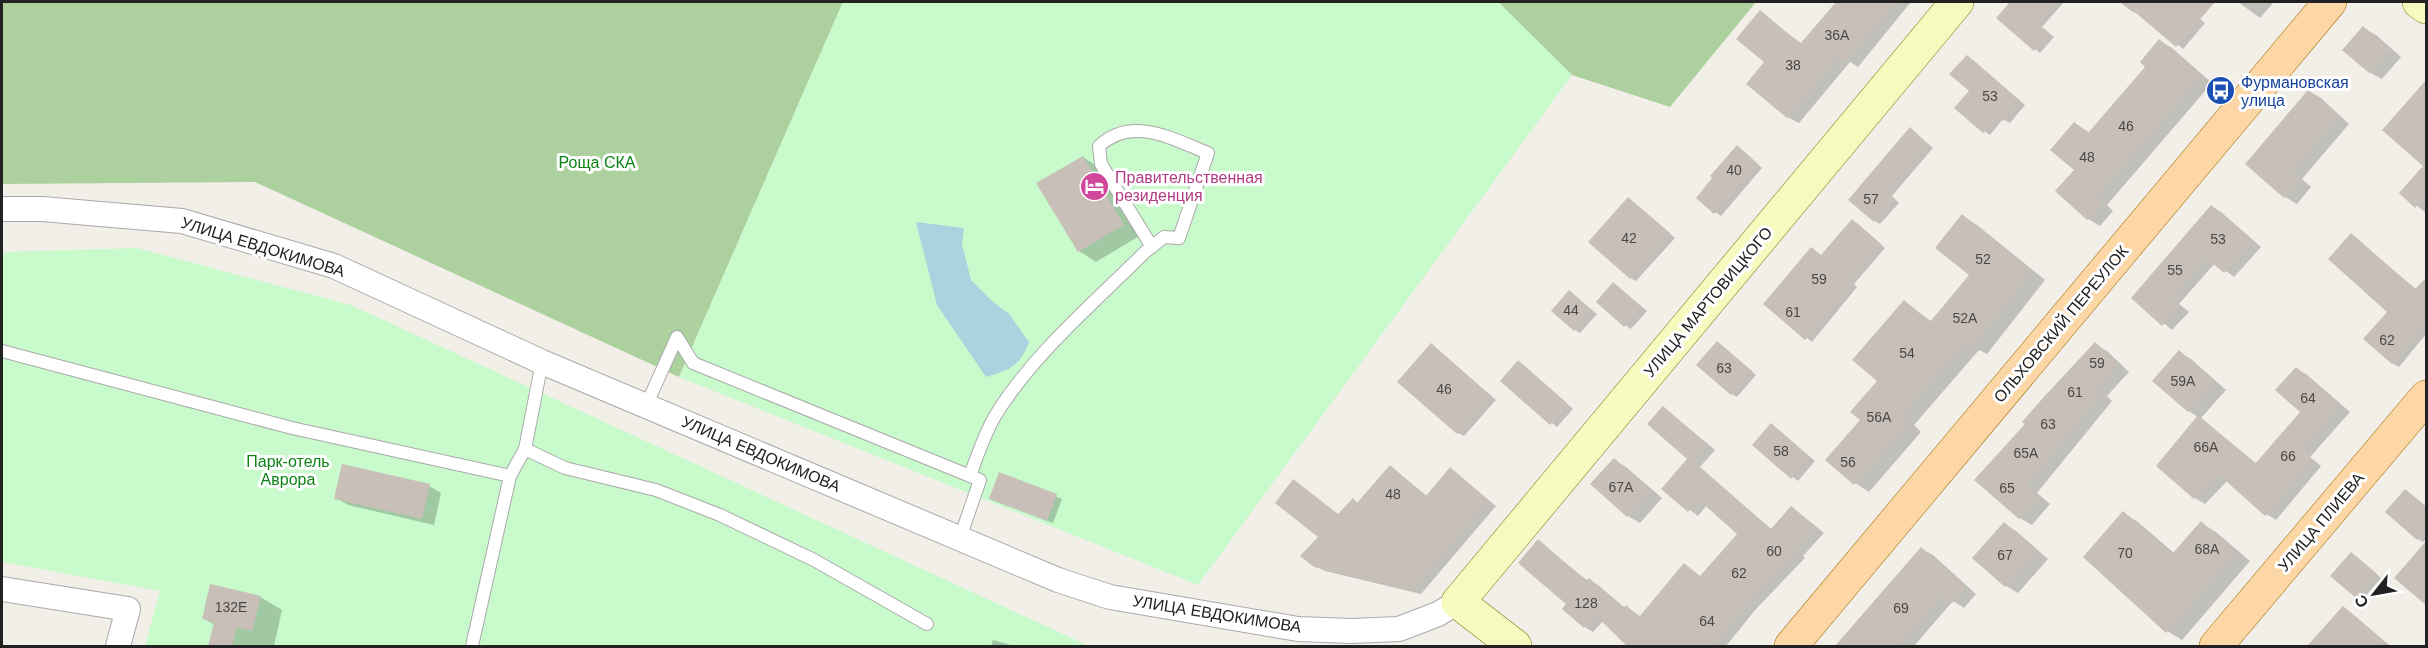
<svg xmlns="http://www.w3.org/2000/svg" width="2428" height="648" font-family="Helvetica,sans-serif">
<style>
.forest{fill:#add19e}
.park{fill:#c8facc}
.water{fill:#aad3df}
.shadow{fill:#0003}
.building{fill:#c7bfb8}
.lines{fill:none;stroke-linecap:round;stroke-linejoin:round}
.lane-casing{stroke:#a9a9a9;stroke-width:14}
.street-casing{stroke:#a9a9a9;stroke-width:26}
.secondary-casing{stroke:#707d05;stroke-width:34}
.primary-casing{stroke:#a06b00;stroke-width:34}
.lane{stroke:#fff;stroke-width:12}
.street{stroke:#fff;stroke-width:24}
.secondary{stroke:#f7fabf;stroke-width:33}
.primary{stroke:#fcd6a4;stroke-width:33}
.labels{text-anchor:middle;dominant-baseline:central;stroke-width:6;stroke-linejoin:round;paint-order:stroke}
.number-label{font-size:14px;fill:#4b4948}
.transit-label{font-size:16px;fill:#164399;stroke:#fff;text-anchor:start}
.park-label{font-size:16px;fill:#0c8416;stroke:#fff}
.hotel-label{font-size:16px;fill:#b23c85;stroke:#fff;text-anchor:start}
.street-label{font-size:16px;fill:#222;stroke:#fff}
</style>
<rect width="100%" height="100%" fill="#f2efe9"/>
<path class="forest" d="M2,2H843L679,377L255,182L2,184Z
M1498,2H1756L1670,107L1572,75Z"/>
<path class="park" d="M843,2H1498L1572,75L1198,585L679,377Z
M137,248L351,305L1089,646H145L160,591L2,562V252Z"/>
<path class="water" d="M916,222L964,228L962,244L971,280L991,300L1009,314L1029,342C1020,366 1010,370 986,377L937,305Z"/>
<path class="shadow" d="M1842,2H1911L1858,67L1850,62L1799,123L1787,117L1766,62L1760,12L1802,44Z
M2012,2H2064L2042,27L2054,37L2040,53L1998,18Z
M2120,2H2180L2205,23L2183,49L2137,11L2135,13L2130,10Z
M2238,2H2274L2260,18Z
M2363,28L2376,35L2401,57L2382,79L2369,72Z
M2160,41L2172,48L2212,83L2107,205L2113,211L2100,226L2088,219L2076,170L2074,123L2090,133L2147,67Z
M1973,60L2025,105L2010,123L2003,119L1990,135L1984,131L1971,91Z
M2426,86V213L2401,193L2425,166Z
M2309,91L2321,98L2349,124L2302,179L2311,187L2297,204L2285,197Z
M1910,129L1933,148L1892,196L1899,203L1880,224L1875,221Z
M1743,151L1762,168L1721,216L1715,212Z
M1083,157L1100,168L1141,235L1096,262L1079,251Z
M1628,199L1675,238L1636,281L1631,278Z
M2211,206L2221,212L2261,247L2234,277L2215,263L2179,304L2189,312L2172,330L2133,298Z
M1962,216L1977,225L2045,280L1987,354L1979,350L1914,425L1921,432L1869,492L1855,483L1862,420L1879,381L1905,302L1932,322L1971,275Z
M1858,224L1885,248L1854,284L1857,287L1812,342L1765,304Z
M2351,235L2417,290L2426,280V334L2399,367L2392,363L2389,311Z
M1614,284L1647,311L1631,329L1625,325Z
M1569,292L1597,314L1580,333L1575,330Z
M2095,344L2107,351L2129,372L2107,396L2112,401L2037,493L2050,504L2032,525L2020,518L1977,480Z
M1432,345L1496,400L1464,436L1458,433Z
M1723,347L1756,375L1737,397L1732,394Z
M2179,352L2191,359L2226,390L2201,418L2257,464L2302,412L2296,369L2306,374L2350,412L2310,457L2321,466L2276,520L2266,514L2228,480L2205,504L2195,498L2198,417L2189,411Z
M1524,366L1573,409L1557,427L1502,381Z
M1663,407L1715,450L1700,467L1772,530L1792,507L1824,533L1803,556L1805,558L1756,609L1726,646H1630L1603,621L1593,632L1585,627L1568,604L1538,541L1588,581L1589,580L1598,585L1625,608L1627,607L1641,617L1684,565L1701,577L1739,533L1707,505L1698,516L1663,489L1689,459Z
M1772,425L1815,461L1798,481L1754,445Z
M1614,460L1626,467L1662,498L1640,523L1628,516Z
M1391,467L1427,496L1451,469L1496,506L1421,594L1325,571L1315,566L1340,515L1353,500L1359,504Z
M1000,474L1062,499L1053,523L991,499Z
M429,486L441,493L434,525L348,505L336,498Z
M2406,490L2426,507V539L2423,542L2418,539Z
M2123,513L2138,522L2174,553L2201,523L2216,532L2250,561L2182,640L2167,631Z
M2004,524L2016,531L2048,559L2018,593L2006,586L1975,558Z
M1922,549L1933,555L1976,594L1964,608L1953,601L1914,646H1836Z
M2357,557L2381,578L2362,600L2357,597Z
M260,597L282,610L274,646H209L215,625L203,618Z
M2344,608L2349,611L2390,646H2316L2312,643Z
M993,640L1014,646H991Z"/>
<path class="building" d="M1836,2H1895L1845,62L1838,56L1787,118L1746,84L1764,62L1736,39L1760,10L1800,44Z
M2010,2H2055L2037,23L2049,33L2034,51L1996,18Z
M2123,2H2215L2176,47Z
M2363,26L2389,49L2369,73L2342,50Z
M2159,39L2201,75L2095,197L2102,203L2087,220L2055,191L2074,170L2050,150L2074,122L2088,133L2145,67L2140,62Z
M1967,55L2020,101L2003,121L1998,116L1983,133L1954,108L1969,91L1949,74Z
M2427,79V195L2415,208L2399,193L2423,166L2382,130Z
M2308,90L2338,116L2291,171L2300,179L2284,198L2245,164Z
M1910,127L1928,144L1887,192L1894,199L1874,222L1848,200Z
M1737,145L1758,164L1714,214L1696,198L1712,178L1710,176Z
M1083,156L1124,225L1078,252L1036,183Z
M1628,197L1670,233L1630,279L1588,242Z
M2211,205L2253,241L2224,273L2206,258L2171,298L2180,306L2162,326L2131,298Z
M1962,214L2031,271L1972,347L1965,342L1900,416L1908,423L1854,485L1825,460L1860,420L1850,412L1877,381L1852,360L1904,300L1930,322L1969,275L1935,248Z
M1852,219L1881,244L1850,280L1853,283L1805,340L1763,304L1811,247L1821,255Z
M2351,233L2415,289L2427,277V322L2392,364L2363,339L2387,312L2328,259Z
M1613,282L1642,307L1624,327L1596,302Z
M1569,290L1592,310L1574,331L1551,311Z
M1717,341L1752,371L1731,395L1696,365Z
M2095,342L2118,364L2096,388L2101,393L2026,485L2039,497L2019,519L1974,480L2025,424L2022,422L2042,399Z
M1431,343L1491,396L1457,434L1397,382Z
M2179,350L2214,382L2188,412L2152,381Z
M1518,360L1568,404L1550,425L1500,381Z
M2296,367L2340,405L2301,450L2312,459L2265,516L2218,474L2194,499L2156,466L2198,415L2255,464L2300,412L2275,390Z
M1663,406L1707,444L1692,461L1771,529L1791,506L1816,527L1795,550L1797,552L1747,604L1712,646H1627L1595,615L1584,628L1562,609L1566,604L1518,563L1538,539L1586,581L1589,578L1623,608L1626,605L1639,617L1684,563L1700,576L1737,534L1699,500L1688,512L1661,489L1687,459L1647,424Z
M1771,423L1810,457L1791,479L1752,445Z
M1614,458L1651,491L1627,517L1590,484Z
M342,464L430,484L422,519L334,499Z
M1390,465L1426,496L1450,467L1488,500L1412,590L1314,567L1300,556L1318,537L1275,503L1293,479L1338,514L1353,498L1357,503Z
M999,472L1057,494L1047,521L989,499Z
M2405,489L2427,507V529L2417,540L2385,512Z
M2123,511L2172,554L2201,521L2236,552L2166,633L2083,557Z
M2004,522L2037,551L2005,587L1972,558Z
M2427,540V606L2394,578Z
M1921,547L1966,587L1952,603L1943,594L1897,646H1835Z
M2351,552L2377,574L2356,598L2330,576Z
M210,584L261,596L252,631L237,627L232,646H208L214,622L202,619Z
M2343,606L2390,646H2307Z"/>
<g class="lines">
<defs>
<path id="lane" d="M2,351L292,428L510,476
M646,406L677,337L693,363L980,480L960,538
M525,449L565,468L656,490L720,515L814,560L927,624
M970,476C977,456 984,435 995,416C1032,355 1094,303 1145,252L1164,237L1179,238L1208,153C1172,139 1132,115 1099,146L1101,164L1152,247
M472,646L510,476L525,449L542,362"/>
<path id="street" d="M2,209H42L182,221L334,266L542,362L1058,580L1110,597L1298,629L1351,631L1399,629L1438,614L1458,602
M2,589L128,609L118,646"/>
<path id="secondary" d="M2419,2L2426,7
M1515,646L1458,602L1957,2"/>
<path id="primary" d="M1791,646L2330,2
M2216,646L2426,397"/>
</defs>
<use href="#lane" class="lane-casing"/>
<use href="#street" class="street-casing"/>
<use href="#secondary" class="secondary-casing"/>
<use href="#primary" class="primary-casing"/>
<use href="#lane" class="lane"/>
<use href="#street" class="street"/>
<use href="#secondary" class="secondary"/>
<use href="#primary" class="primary"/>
</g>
<defs>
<symbol id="bus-disc" viewBox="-11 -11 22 22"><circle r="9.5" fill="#1a4fb4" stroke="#fff"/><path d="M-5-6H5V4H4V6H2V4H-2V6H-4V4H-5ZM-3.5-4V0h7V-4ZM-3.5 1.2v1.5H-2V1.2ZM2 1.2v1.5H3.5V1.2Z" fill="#fff"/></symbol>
<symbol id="hotel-disc" viewBox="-11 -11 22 22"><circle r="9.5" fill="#d1479c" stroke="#fff"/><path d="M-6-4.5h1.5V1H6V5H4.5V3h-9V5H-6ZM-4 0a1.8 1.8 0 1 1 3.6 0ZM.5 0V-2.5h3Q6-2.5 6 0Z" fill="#fff"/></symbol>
</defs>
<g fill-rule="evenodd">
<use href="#bus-disc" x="2204" y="74" width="33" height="33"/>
<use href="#hotel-disc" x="1078" y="170" width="33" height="33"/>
</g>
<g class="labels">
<g class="number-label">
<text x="1837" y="35">36А</text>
<text x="1793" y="65">38</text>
<text x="1990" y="96">53</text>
<text x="2126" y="126">46</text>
<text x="2087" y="157">48</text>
<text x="1734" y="170">40</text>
<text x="1871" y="199">57</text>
<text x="1629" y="238">42</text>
<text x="2218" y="239">53</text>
<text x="1983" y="259">52</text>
<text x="2175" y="270">55</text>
<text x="1819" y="279">59</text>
<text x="1571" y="310">44</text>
<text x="1793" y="312">61</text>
<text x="1965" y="318">52А</text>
<text x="2387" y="340">62</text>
<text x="1907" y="353">54</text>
<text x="2097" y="363">59</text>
<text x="1724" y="368">63</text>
<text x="2183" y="381">59А</text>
<text x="1444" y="389">46</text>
<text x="2075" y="392">61</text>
<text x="2308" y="398">64</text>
<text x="1879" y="417">56А</text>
<text x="2048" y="424">63</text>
<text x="2206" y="447">66А</text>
<text x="1781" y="451">58</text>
<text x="2026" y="453">65А</text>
<text x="2288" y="456">66</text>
<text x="1848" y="462">56</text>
<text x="1621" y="487">67А</text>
<text x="2007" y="488">65</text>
<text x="1393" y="494">48</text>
<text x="2207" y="549">68А</text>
<text x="1774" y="551">60</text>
<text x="2125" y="553">70</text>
<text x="2005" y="555">67</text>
<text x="1739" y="573">62</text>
<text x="1586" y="603">128</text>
<text x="231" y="607">132Е</text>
<text x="1901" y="608">69</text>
<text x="1707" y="621">64</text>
</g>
<g class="transit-label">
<text x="2241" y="82">Фурмановская<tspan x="2241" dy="18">улица</tspan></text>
</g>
<g class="park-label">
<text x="597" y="162">Роща СКА</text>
<text x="288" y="461">Парк-отель<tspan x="288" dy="18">Аврора</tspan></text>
</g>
<g class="hotel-label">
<text x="1115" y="177">Правительственная<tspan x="1115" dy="18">резиденция</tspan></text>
</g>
<g class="street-label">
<text transform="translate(263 247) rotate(17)">УЛИЦА ЕВДОКИМОВА</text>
<text transform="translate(1708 302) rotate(-50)">УЛИЦА МАРТОВИЦКОГО</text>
<text transform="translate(2061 324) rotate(-50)">ОЛЬХОВСКИЙ ПЕРЕУЛОК</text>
<text transform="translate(761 454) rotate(23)">УЛИЦА ЕВДОКИМОВА</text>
<text transform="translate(2321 522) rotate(-50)">УЛИЦА ПЛИЕВА</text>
<text transform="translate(1217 614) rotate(9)">УЛИЦА ЕВДОКИМОВА</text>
</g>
</g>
<rect width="2428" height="648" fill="none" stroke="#222222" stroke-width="6"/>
<g transform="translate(2374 594) rotate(239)" stroke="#ffffff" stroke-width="4.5" paint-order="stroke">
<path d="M0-4.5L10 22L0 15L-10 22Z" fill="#222222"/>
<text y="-9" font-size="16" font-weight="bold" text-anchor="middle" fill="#222222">С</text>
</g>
</svg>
